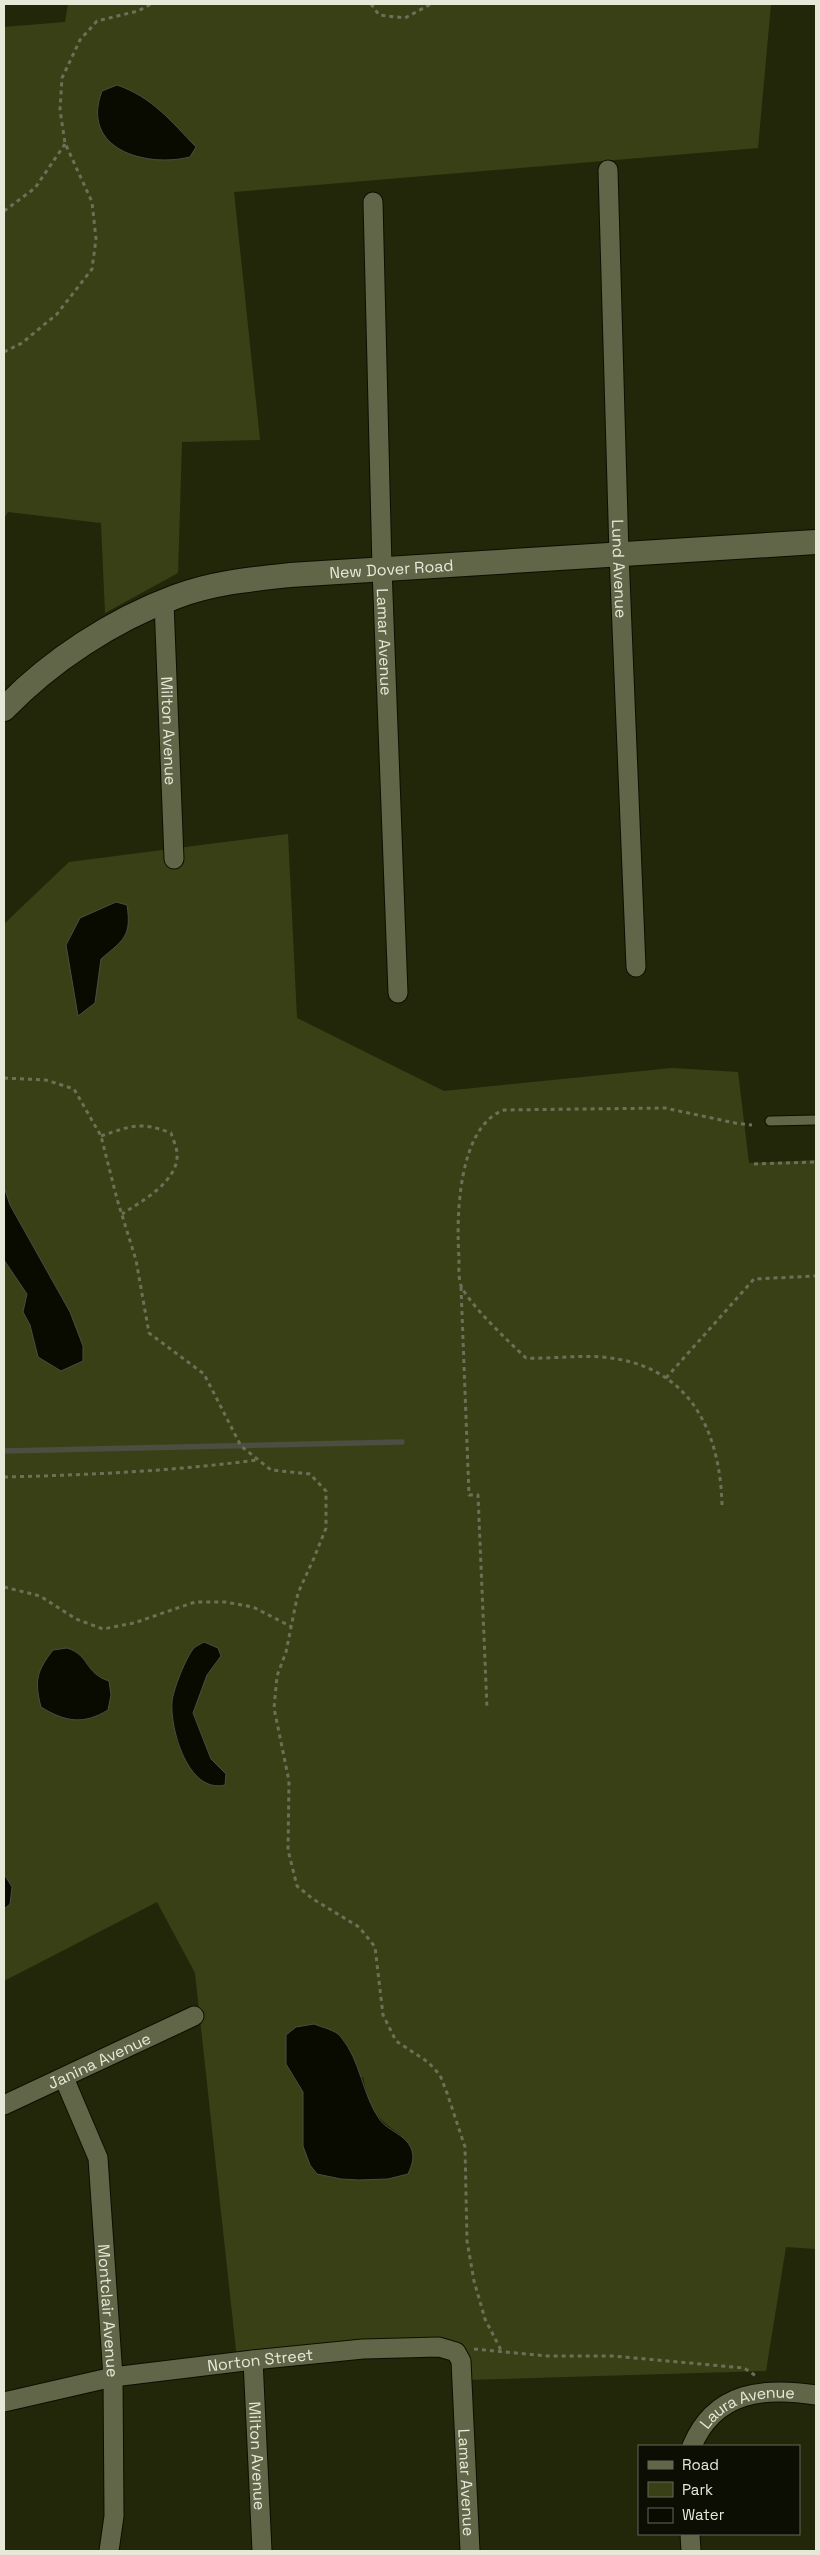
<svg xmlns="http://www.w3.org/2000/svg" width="820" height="2555" font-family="'Space Grotesk',sans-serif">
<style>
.green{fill:#3a4016;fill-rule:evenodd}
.water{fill:#090b00;stroke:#4b4e41}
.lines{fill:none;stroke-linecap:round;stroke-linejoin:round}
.stream{stroke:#4b4e41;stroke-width:5.5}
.service-casing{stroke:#0c0f00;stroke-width:11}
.minor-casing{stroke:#0c0f00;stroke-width:21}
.tertiary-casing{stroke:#0c0f00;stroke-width:26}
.path{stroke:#6c7058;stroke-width:3;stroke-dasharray:4 4;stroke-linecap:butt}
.service{stroke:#606647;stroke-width:9}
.minor{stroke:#606647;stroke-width:19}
.tertiary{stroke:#606647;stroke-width:24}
.labels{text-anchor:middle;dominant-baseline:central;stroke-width:4.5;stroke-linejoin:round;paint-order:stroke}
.street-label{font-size:16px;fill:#e6e9d8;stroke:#0c0e04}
</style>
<rect width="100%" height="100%" fill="#22270a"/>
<path class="green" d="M68,4H771L758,148L234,192L260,440L182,442L178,573L105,613L101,523L8,512L4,519V27L65,22Z
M288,834L297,1018L444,1091L672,1068L738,1072L749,1163L816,1160V2249L786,2247L766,2371L464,2380L462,2352L238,2368L195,1973L157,1902L4,1981V1909L10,1904L12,1887L4,1874V1260L27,1294L23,1312L30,1325L38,1357L70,1312L10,1205L4,1187V924L69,862ZM125,938L101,959L78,1016L73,981ZM204,1642L221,1656L207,1675L193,1712L211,1759L226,1774L185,1758L177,1742L173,1720L184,1666L194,1648ZM83,1658L96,1677L41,1707ZM286,2064L363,2077C370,2108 374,2117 401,2135L388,2179H341L303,2146V2092Z"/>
<path class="water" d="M117,85C152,97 171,121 196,147L190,157C145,168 80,149 102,91Z
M116,902L127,905C132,937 123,940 101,959L95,1003L78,1016L66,945L80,918Z
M4,1187L10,1205L70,1312L83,1346V1361L61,1371L38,1357L30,1325L23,1312L27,1294L4,1260Z
M204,1642L218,1648L221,1656L207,1675L193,1713L211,1759L226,1774L225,1785C188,1794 170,1729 172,1702C173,1690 186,1657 194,1648C196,1646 201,1644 204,1642Z
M67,1648C90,1655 84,1673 109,1681L111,1695L108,1710C84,1725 65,1722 41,1707C34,1680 37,1671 53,1650Z
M4,1874L12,1887L10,1904L4,1909Z
M314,2024C321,2027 336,2030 341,2037C361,2061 362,2095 380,2120C388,2131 405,2134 411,2148C415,2157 412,2165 408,2174L388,2179L359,2180L341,2179L317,2174L310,2165L303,2146V2092L286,2064V2035L296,2027Z"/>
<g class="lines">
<path class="stream" d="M4,1451L402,1442"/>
<defs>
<path id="service" d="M770,1121L816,1120"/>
<g id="minor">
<path id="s1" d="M608,170L619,554L636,967"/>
<path id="s2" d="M373,202L382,568L398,993"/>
<path id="s3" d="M164,602L174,859"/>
<path id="s4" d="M64,2078L98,2158L113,2377L114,2516L109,2551"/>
<path id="s5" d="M4,2105L194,2016"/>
<path id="s6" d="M253,2360L262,2551"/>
<path id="s7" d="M4,2402L113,2377L253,2360L363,2349L439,2347L456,2352L461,2361L470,2551"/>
<path id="s8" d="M692,2446C715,2391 764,2387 816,2395"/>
<path d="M690,2534L691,2551"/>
</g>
<g id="tertiary">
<path id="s9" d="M4,709C50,661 113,620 175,597C211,583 252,579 290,575L816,542"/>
</g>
</defs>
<use href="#service" class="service-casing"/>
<use href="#minor" class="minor-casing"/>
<use href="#tertiary" class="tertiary-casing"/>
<path class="path" d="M371,4L379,15L405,18L431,4
M4,211L35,188L65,144
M4,352L22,343L57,314L92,269L96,239L92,202L65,143L60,110L62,78L80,40L97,21L138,11L151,4
M4,1078L46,1080L74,1089L101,1136L117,1199L136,1260L149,1333L204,1374L241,1446L271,1470L310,1474L326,1491V1528L314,1558L298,1593L286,1652L277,1676L274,1708L289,1781L288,1850L297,1886L313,1899L359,1927L375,1947L383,2015L396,2041L428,2062L440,2075L447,2093L465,2147L467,2241L474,2281L485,2319L502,2352
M101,1136C131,1126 140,1121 171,1133C173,1139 176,1146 177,1152C180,1181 142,1201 122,1214
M754,1164L816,1162
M461,1287L469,1495H478L487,1708
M666,1378L754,1279L816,1276
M4,1477C89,1475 173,1471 257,1460
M722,1505C720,1427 687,1364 602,1357C577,1355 551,1359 526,1358C507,1340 474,1309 462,1288C458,1281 459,1266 459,1258C456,1218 458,1126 504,1110L665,1108L735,1123L752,1125
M4,1587L40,1596L76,1619L103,1629L134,1623L195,1602H225L253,1607L292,1627
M474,2349L548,2356H613L744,2368L756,2376"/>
<use href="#service" class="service"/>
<use href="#minor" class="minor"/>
<use href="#tertiary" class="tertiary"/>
</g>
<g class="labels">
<g class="street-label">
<text stroke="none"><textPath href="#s9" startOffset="425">New Dover Road</textPath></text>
<text stroke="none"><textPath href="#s1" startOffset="399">Lund Avenue</textPath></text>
<text stroke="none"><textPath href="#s2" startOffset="440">Lamar Avenue</textPath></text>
<text stroke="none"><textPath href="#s3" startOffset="129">Milton Avenue</textPath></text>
<text stroke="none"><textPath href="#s5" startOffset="105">Janina Avenue</textPath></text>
<text stroke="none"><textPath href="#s4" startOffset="240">Montclair Avenue</textPath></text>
<text stroke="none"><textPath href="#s7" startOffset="260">Norton Street</textPath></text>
<text stroke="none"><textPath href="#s8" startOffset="74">Laura Avenue</textPath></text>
<text stroke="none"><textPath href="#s6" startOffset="96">Milton Avenue</textPath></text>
<text stroke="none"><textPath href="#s7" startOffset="589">Lamar Avenue</textPath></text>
</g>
</g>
<rect width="820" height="2555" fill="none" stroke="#e6e9d8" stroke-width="10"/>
<rect x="638" y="2445" width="162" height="90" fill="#0c0e04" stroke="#636659"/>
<rect x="648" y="2461" width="25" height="8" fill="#606647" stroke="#636659"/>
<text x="682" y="2470" font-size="15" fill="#e6e9d8">Road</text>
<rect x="648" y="2482" width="25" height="15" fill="#3a4016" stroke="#636659"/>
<text x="682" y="2495" font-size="15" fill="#e6e9d8">Park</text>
<rect x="648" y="2508" width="25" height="15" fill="#090b00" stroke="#636659"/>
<text x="682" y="2520" font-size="15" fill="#e6e9d8">Water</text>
</svg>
